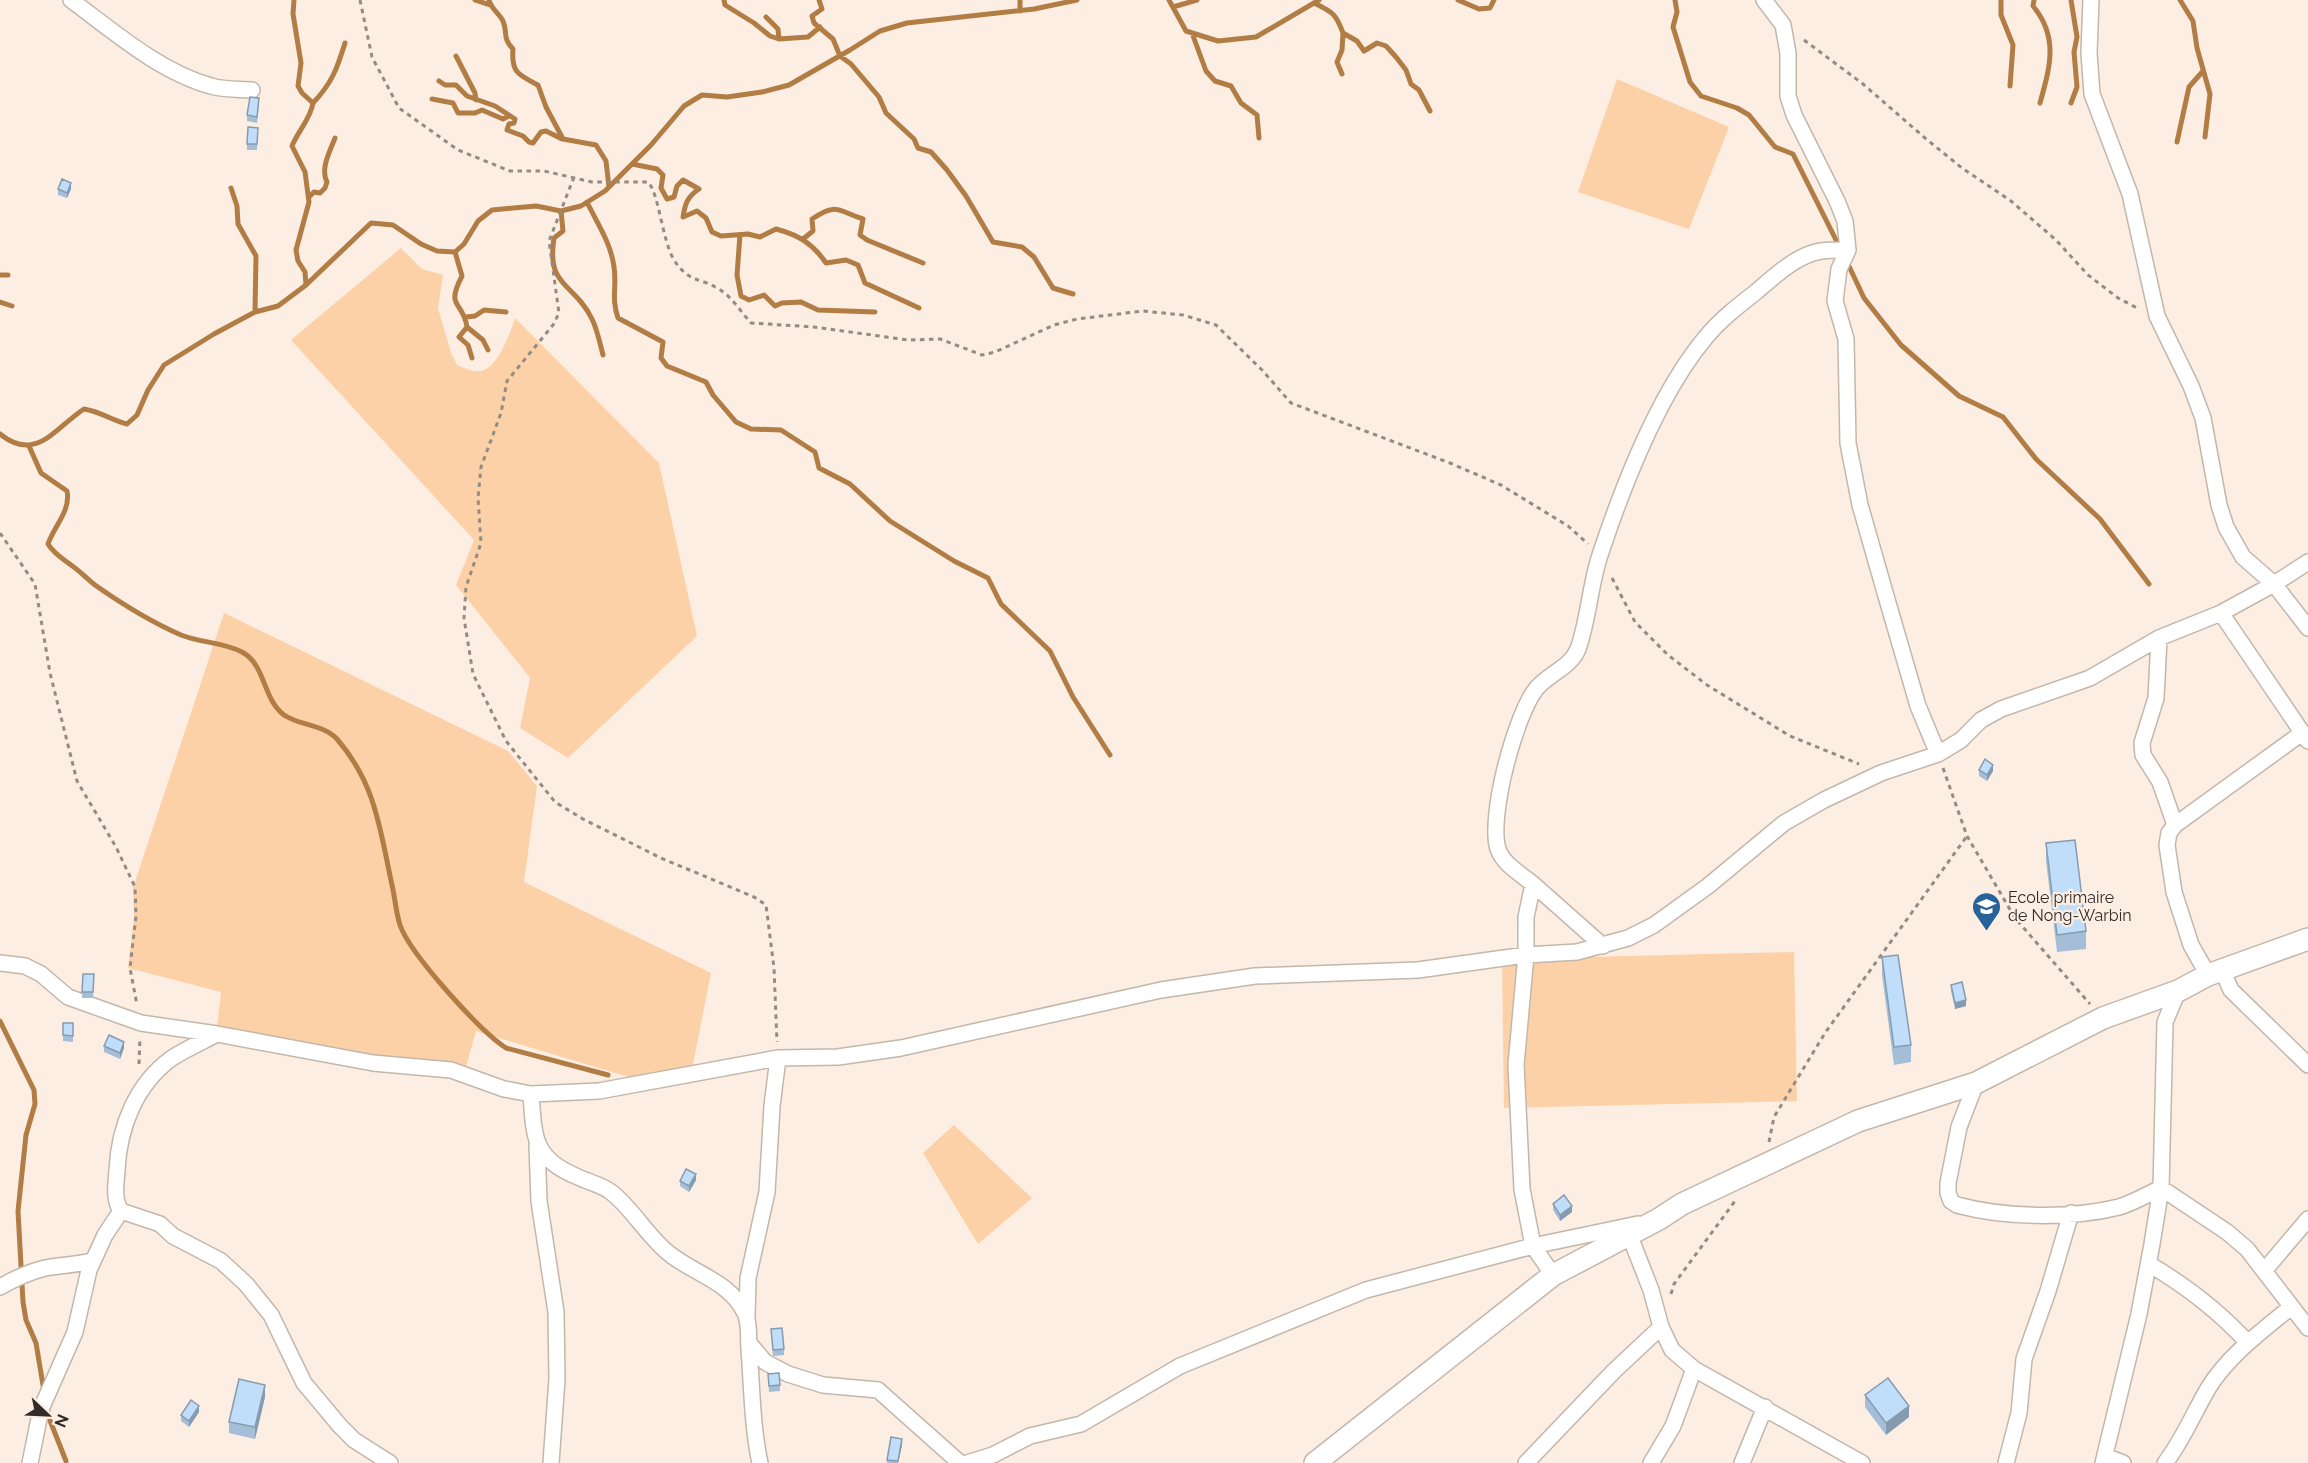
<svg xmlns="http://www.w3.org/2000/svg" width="2308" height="1463" font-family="Raleway,sans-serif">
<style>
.green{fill:#fdd1a8}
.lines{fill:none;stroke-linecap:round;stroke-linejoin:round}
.stream{stroke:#b27d45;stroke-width:5}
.street-casing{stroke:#c3b7ab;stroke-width:18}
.secondary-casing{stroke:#c3b7ab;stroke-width:24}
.path{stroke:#958b83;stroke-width:3;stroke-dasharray:4.5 4.5;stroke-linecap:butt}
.street{stroke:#fff;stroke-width:15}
.secondary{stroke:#fff;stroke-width:21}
.wall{fill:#a5bed7}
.shaded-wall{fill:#869baf}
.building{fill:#c0ddfa;stroke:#869baf;stroke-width:1.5}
.labels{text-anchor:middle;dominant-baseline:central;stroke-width:4.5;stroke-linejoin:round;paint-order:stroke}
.poi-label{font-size:16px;fill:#312c28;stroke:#fceee2;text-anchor:start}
</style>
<rect width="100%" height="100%" fill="#fceee2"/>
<path class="green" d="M1617,79L1729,127L1689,229L1578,192Z
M401,248L422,269L443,275L438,308L451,353L457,365C464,368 472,372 481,371C498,368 510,333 515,318L659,463L697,636L568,758L520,728L530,678L456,585L474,540L291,340Z
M224,613L508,751L537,786L524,882L711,973L691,1074L635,1079L476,1031L464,1074L216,1036L221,992L128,968L134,917L133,888Z
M1794,952L1797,1101L1504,1108L1502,959Z
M954,1125L1032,1198L978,1244L923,1153Z"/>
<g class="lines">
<path class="stream" d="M294,0L293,14L301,63L298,86L302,93L313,103C311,118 298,131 292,146L305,172L309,202L296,250L298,261L305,272L306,285
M475,0L490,5
M489,0C491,9 499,13 503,21C508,33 502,38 513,49C511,72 518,75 538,85L546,107L563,139L596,145L606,161L609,187
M724,0L725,5L754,23L770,36L779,39L808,37L820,27
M819,0L822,9L812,16L814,23L833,39L840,56L851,64L879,97L886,113L914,139L918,148L931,152L947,170L966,196L993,242L1022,247L1034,257L1053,288L1073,294
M1169,0L1186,31L1218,41L1256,37L1319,0
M1458,0L1479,9L1490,8L1494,0
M1675,0L1677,12L1673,27L1690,82L1701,96L1737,108L1749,115L1775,147L1793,154L1840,248
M2001,0V15L2013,45L2010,86
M2034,0L2033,6C2059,37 2050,67 2040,103
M2071,0L2077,37L2074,52L2077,87L2071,103
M2180,0L2193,21L2197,48L2210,94L2205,137
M1314,3C1333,12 1336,14 1343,33L1357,41L1364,51L1377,43L1386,46L1396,57L1406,70L1411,84L1419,90L1430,111
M1173,7L1197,0
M1020,11V0
M766,17L778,29L779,39
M1192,33L1206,71L1215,81L1231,86L1241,103L1257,115L1259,138
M456,56L475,93L476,100
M1342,74L1337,62L1342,50L1343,33
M439,81L445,85H456L467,96L495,106L515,119L514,123L509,124L507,130L523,136L529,142L533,143L541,132L546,131L562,139
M432,99L453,103L458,113H475L482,110L503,119L509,116
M313,103C332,83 337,69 345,43
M2177,142L2189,87L2203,71
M632,164L657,169L663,175L661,188L667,199L674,197L677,186L683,180L699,189C687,197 685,204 683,217L697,211L706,218L712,232L721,236L748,234L760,237L776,229C799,235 813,244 826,263L846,260L858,265L865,283L919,308
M231,188L237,206L238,224L256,256L255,312
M309,197L314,192L320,193L325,188L327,182C320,169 330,151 335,138
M587,202C597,223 611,243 614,267C617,286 611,298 618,318L663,342L661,358L667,366L706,382L713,395L736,422L751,429L781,430L815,452L819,468L850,484L890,521L954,561L988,578L1001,604L1050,651L1073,697L1110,755
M561,211L563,231L554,238C546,288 574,282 592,319C597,329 600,343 603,355
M740,235L737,275L741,296L749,300L764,295L775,306L782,303L801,302L818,310L875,312
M803,239L813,231L812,219C837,202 838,211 863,219L860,235L867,240L923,263
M455,252L462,276C445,309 463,300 467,327L483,340L488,350
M1847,262L1864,298L1901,345L1959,396L2003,417L2036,459L2100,519L2149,584
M0,275H8
M0,302L12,306
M466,317L475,316L484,310L506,312
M467,327L459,337L468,345L472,358
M0,434C36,463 55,428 84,409C102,412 110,420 127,424L137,415L148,390L164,365L214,334L255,312L278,306L306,285L371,223L393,225L421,244L437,251L455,252L464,244L478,221L492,210L536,206L561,211L581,206L605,191L651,145L684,106L702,95L727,97L762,92L789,85L850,50L880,31L907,23L1034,9L1077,0
M29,446L41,473L67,491C71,511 54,526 48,544C54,554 62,558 71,565C80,571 87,579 95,585C122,604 151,622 181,635C201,643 223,642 242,652C266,665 262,698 284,715C300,726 323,724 337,739C376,784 380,830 392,885C395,898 396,913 400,925C410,954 480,1031 506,1048L608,1075
M0,1021L34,1090L35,1104L26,1135L18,1211L23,1302L26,1320L36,1343L44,1391
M47,1406L49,1418L66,1461"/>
<defs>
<path id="street" d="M71,0C113,31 160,72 211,86C224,90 239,89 252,90
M1764,0L1783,25L1788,53V96L1794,115L1837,201L1845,221L1848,250L1839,269L1835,301L1846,339L1848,443L1860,505L1886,596L1918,706L1938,754
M2091,0L2089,53L2092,94L2130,194L2157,316L2191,386L2203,418L2219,505L2226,527L2243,557L2274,584L2308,628
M2221,613L2308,741
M2159,638L2156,698L2142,743L2143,755L2160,782L2175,825
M1533,884L1603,946
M0,963L25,966L41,974L68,997L141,1023L217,1034L373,1063L451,1070L504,1089L531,1094L599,1091L778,1058L838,1057L901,1048L1161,990L1255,976L1418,970L1526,955L1577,952L1628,938L1654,925L1708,886L1784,823L1824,800L1881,773L1938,754L1961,740L1981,720L2001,709L2090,678L2159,638L2221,613L2274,584L2308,562
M2222,970L2231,990L2308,1065
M2208,975L2191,945L2174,892L2167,845L2169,833L2175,825L2302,733
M217,1034C202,1042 186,1049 172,1058C136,1084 119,1127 117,1170C116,1184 113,1199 121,1211L160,1224L173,1236L221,1261L246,1284L271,1315L304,1383L340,1426L354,1440L390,1463
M1976,1083L1959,1127L1948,1183V1193L1951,1201L1957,1205C2005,1218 2071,1219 2119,1207C2133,1203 2148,1194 2161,1188L2227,1232L2247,1249L2308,1328
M531,1094C534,1137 533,1159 578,1177C588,1182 602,1185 611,1192C634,1210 649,1239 671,1255C697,1275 730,1282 745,1313C750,1323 748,1338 749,1349C752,1387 752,1426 760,1463
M537,1145L539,1201L556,1312L557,1379L551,1463
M1629,1234L1651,1290L1661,1327L1672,1350L1694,1369L1862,1463
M2149,1264C2186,1286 2219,1311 2248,1343
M2264,1271L2308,1219
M1553,1275L1533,1246L1522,1189L1516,1065L1526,955V917L1533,884C1521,874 1503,864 1498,849C1488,817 1515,716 1536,689C1548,674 1571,667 1578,649C1589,618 1590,583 1601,552C1624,483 1659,393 1706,337C1720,320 1738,306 1756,292C1775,276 1796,255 1821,251C1829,250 1839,250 1848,250
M0,1287C14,1279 29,1272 45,1268C60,1265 76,1265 92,1261
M747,1316L748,1278L767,1192L772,1106L778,1058
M749,1343L765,1362L788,1374L823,1385L878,1390L960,1463
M2105,1456L2123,1463
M30,1463L41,1409L75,1332L89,1270L105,1235L121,1211
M967,1463L993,1455L1030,1436L1081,1424L1180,1366L1366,1290L1533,1246L1638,1224
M1526,1463L1614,1371L1661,1327
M1651,1463L1673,1426L1694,1369
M1742,1463L1765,1407
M2006,1463L2019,1413L2024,1359L2048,1291L2071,1213
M2103,1463L2139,1314L2152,1244L2161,1188L2165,1022L2178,991
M2165,1463C2183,1440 2194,1412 2209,1387C2229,1355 2262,1331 2291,1307"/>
<path id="secondary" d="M1315,1463L1553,1275L1659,1219L1682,1204L1858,1121L1976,1083L2103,1018L2178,991L2208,975L2308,939"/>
</defs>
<use href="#street" class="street-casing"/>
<use href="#secondary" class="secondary-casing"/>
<path class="path" d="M360,0L372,57L399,108L458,150L510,171H544L592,182H648C659,193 662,240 674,260C689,283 699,277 719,289C732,297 741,312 751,323L814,327L908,340L940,339L982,355L995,352L1054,325L1077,319L1143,311L1183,315L1216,325L1262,370L1291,403L1450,463L1501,485L1568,526L1588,544
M1804,40L1863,84L1925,138L1962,168L2011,201L2056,240L2088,275L2118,298L2139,309
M574,177L549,241L559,313L553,325L507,381L501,413L481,467L478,498L481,543L466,587L464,618L473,674L506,741L555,802L583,819L661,858L754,897L766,905L774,968L777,1042
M0,533L35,584L50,673L77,781L116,847L135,887L136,916L130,968L137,1005
M1612,578L1635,622L1668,655L1707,685L1790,736L1859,764
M1943,768L1967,836L2015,918L2090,1004
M139,1064L140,1038
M1769,1142L1774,1117L1825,1033L1967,836
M1671,1294L1674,1284L1735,1201"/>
<use href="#street" class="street"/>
<use href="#secondary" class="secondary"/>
</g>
<path class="wall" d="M259,104L257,123L247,121V115Z
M258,128L257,150H247V144Z
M58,189H71L67,198L58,195Z
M1979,770L1993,771L1987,781L1979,776Z
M2046,843L2086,931V949L2057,952L2046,861Z
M1882,957L1911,1045V1062L1894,1065L1882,975Z
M83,974H94L93,998H82Z
M1951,985L1966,1006L1955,1009L1951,991Z
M63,1023H73V1042L63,1041Z
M104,1046L124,1048L120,1059L104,1052Z
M696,1180L689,1192L680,1186V1181Z
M1553,1204L1572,1212L1560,1221L1553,1210Z
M771,1329L784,1349V1355L773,1356Z
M768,1374L780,1385V1391L769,1392Z
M1865,1395L1909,1417L1886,1435L1865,1407Z
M265,1397L255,1439L229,1433V1422Z
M199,1412L189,1427L181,1421V1415Z
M902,1445L898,1463H887V1460Z"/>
<path class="shaded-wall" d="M71,183V189L67,198V193Z
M1993,765V771L1987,781V775Z
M1966,1000V1006L1955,1009V1003Z
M124,1042V1048L120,1059V1053Z
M696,1174V1180L689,1192V1186Z
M1572,1206V1212L1560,1221V1215Z
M265,1385V1397L255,1439V1427Z
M199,1406V1412L189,1427V1421Z
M1909,1406V1417L1886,1435V1423Z
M902,1439V1445L898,1463Z"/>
<path class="building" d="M250,97L259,98L257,117L247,115Z
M248,127L258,128L257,144H247Z
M62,179L71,183L67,193L58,189Z
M1985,759L1993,765L1987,775L1979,770Z
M2075,840L2086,931L2057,935L2046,843Z
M1898,955L1911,1045L1894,1047L1882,957Z
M83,974H94L93,992H82Z
M1962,982L1966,1000L1955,1003L1951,985Z
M63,1023H73V1036L63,1035Z
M109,1035L124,1042L120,1053L104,1046Z
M686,1169L696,1174L689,1186L680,1181Z
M1564,1195L1572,1206L1560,1215L1553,1204Z
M782,1328L784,1349L773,1350L771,1329Z
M779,1373L780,1385L769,1386L768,1374Z
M1888,1378L1909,1406L1886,1423L1865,1395Z
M239,1379L265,1385L255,1427L229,1422Z
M191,1400L199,1406L189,1421L181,1415Z
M891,1437L902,1439L898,1461L887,1460Z"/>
<defs>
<symbol id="school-pin" viewBox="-11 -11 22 30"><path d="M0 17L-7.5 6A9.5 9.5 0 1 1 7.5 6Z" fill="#27639a" stroke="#fceee2"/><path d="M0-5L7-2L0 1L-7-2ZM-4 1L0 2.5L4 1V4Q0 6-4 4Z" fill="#fff"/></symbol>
</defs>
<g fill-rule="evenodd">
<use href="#school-pin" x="1970" y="890" width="33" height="45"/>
</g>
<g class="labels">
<g class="poi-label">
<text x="2008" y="897">Ecole primaire<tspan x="2008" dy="18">de Nong-Warbin</tspan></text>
</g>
</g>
<g transform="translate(48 1415) rotate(113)" stroke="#fceee2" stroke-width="4.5" paint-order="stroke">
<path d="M0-4.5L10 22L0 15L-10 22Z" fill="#312c28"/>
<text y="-9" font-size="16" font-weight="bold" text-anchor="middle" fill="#312c28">N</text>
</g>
</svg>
